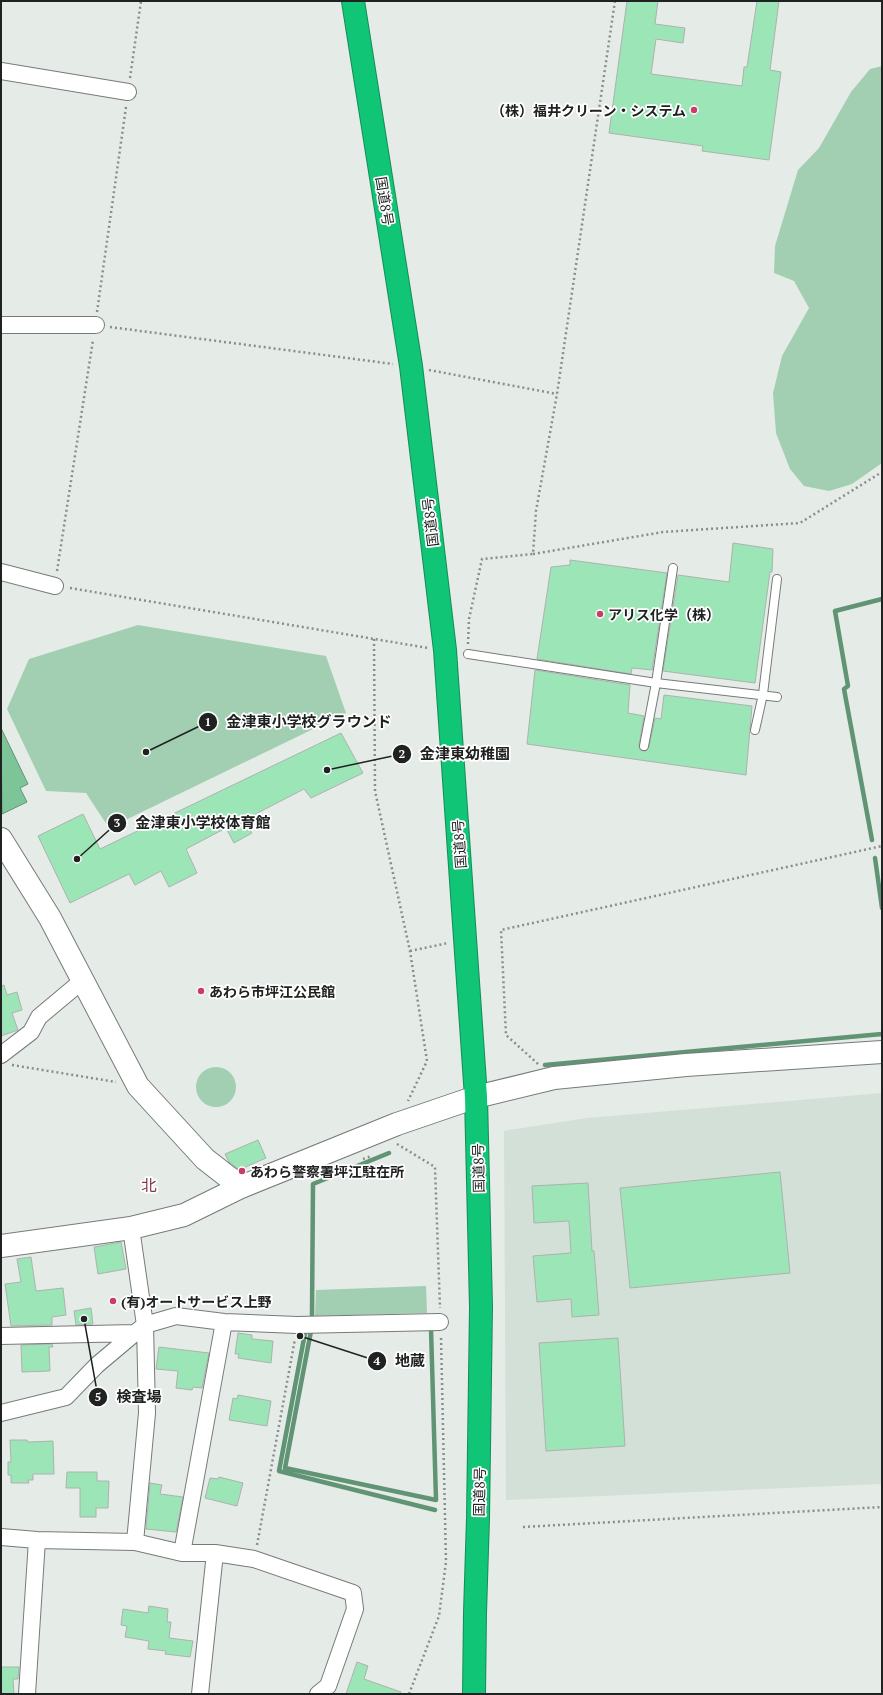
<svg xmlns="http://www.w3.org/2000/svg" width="883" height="1695" font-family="'PT Serif','Noto Sans JP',serif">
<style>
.built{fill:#d3e0d7}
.green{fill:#a2cfb2}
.water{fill:#7dc599;stroke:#619475}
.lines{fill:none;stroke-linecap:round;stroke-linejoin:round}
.stream{stroke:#619475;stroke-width:4.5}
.building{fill:#9ce5b7;stroke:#adb2ae}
.lane-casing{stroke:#767b78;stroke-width:10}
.street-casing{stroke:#767b78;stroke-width:18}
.secondary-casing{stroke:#767b78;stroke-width:24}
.highway-casing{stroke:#168c58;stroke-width:24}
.path{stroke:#8a8e8b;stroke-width:2.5;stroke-dasharray:2 3;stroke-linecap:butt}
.lane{stroke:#fff;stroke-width:8}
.street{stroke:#fff;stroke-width:16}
.secondary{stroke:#fff;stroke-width:22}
.highway{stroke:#10c576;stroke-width:22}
.poi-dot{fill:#ca3d69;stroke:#fff;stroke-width:1.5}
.labels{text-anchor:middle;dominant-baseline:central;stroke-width:3.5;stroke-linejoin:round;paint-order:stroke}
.poi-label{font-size:14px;font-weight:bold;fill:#202221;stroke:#fff;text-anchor:start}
.street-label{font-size:14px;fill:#202221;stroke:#fff}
.quarter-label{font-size:16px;fill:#823b4d;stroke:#fff}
.leader{fill:none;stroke:#202221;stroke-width:1.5}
.callout-dot{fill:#202221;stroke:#fff;stroke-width:1.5}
.mark-label{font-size:12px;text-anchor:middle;font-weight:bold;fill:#fff}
.callout-label{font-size:15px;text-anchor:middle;font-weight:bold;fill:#202221;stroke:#fff;stroke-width:3.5;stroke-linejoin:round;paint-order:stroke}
</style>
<rect width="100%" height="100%" fill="#e5ebe7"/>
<path class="built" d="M882,1093V1484L506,1500L504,1131L587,1118Z"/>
<path class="green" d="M882,66V463L852,484L829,491L804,486L790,469L776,433L773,393L782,356L809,308L794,281L774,273L775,246L798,170L819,148L851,92L870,69Z
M138,625L326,656L346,713L109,828L86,793L46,791L7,709L29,659Z
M196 1087a20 20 0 1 1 40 0a20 20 0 1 1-40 0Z
M426,1286L427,1313L315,1316L316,1290Z"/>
<path class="water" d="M1,728L28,784L20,788L27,802L2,814Z"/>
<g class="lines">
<path class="stream" d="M872,840L844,689L848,686L835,611L882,599
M875,858L882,908
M545,1065L882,1034
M312,1316L313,1184L389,1153
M311,1331L285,1468L436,1500L431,1329
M305,1333L279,1471L435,1510"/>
</g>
<path class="building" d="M627,1H658L655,24L685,28L683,43L656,39L651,74L742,86L744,67H747L757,1H779L770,70L781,72L769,160L702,151L703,146L609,133Z
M733,543L773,549L772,572H770L755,683L663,671L678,575L729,582Z
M570,560L667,573L652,670L632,668L631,674L537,659L551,567L570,565Z
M535,670L630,685L628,713L644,716L639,745L640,750L643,751H646L649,747L655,718L661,719L664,695L752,706L746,775L527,744Z
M341,733L363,773L311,798L304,789L244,820L252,833L234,843L226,828L186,849L197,873L169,887L161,871L135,885L129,874L70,903L38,836L83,814L100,849Z
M4,985L7,995L17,992L22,1010L12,1013L18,1030L1,1036V986Z
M258,1140L266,1158L239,1170L229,1162L225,1154Z
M780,1172L790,1273L630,1288L620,1188Z
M588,1183L592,1251H594L599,1315L572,1317L571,1299L537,1302L533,1256L571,1253L569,1221L534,1223L532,1186Z
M121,1242L126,1269L98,1274L94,1247Z
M31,1257L36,1291L63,1288L66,1315L52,1317V1325L11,1326L5,1284L21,1282L17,1259Z
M91,1308L93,1324L76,1325L74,1311Z
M238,1333L252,1335V1339L273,1341L271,1363L238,1358L239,1354H235Z
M618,1338L625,1446L546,1451L539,1343Z
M52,1344L53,1347H49L50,1371L22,1372L21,1345Z
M159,1347L209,1353L202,1388L193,1387L192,1390L176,1388L178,1371L156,1369Z
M238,1395L271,1401L267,1426L229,1420L233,1398L237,1399Z
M10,1440H27L28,1442L53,1441L54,1474H33V1480H28L29,1483H11V1475H8V1462H11Z
M67,1472H97V1481H109L108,1508H96V1517H80V1488H66Z
M219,1477L243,1483L237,1506L205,1498L210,1478L218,1479Z
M150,1483L162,1485L160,1494L183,1497L176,1532L146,1529Z
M149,1606L168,1609L167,1622H171L169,1638L193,1641L190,1657L165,1654L166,1651L148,1649L149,1641L125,1637L127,1626L121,1625L123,1609L148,1613Z
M357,1662L368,1666L364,1679L401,1692L400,1694H346Z
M1,1667H19L18,1679H13L14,1694H1Z"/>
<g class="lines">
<defs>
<path id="lane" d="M468,654L656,683L777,697
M755,730L763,694L777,579
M644,746L656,683L673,568"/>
<path id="street" d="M1,71L128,92
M1,325H96
M1,572L55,586
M1,1055L31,1032L39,1017L82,981
M131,1228L145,1325L147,1413L135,1542
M1,1336L135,1333
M1,1413L66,1397L97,1365L135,1333L145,1325L176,1316L224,1322L297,1325L440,1322
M1,1537L37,1540L135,1542L182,1553H215L200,1694
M182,1553L224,1322
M215,1553L254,1559L353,1593L355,1609L328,1686L318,1694
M27,1694L37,1540"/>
<path id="secondary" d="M1,839L50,918L138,1086L205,1159L241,1187
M1,1246L131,1228L184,1215L241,1187L397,1124L476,1097L554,1078L686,1065L882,1052"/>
<path id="highway" d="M353,1L411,366L445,650L476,1097L481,1307L478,1518L475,1613L474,1694"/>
</defs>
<use href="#lane" class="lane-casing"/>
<use href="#street" class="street-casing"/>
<use href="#secondary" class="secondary-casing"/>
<use href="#highway" class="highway-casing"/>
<path class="path" d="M130,78L141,1
M97,312L126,107
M110,327L393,364
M429,370L557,394
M533,554L663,532L800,523L882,472
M57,571L93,340
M70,588L428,648
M374,639L375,791L410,951L427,1061L408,1101
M468,644L469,619L482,559L533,554L536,511L557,394L615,1
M410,951L448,943
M538,1064L506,1035L501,930L882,846
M12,1065L116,1082
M397,1144L435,1167L440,1308
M363,1159L372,1156
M523,1527L882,1507
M257,1545L295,1339
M409,1694L439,1616L446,1562L441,1337"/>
<use href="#lane" class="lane"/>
<use href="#street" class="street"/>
<use href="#secondary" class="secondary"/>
<use href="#highway" class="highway"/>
</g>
<g class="poi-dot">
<circle cx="694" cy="110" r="4"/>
<circle cx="600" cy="614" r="4"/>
<circle cx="201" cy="991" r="4"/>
<circle cx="242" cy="1171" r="4"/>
<circle cx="113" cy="1301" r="4"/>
</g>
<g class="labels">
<g class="poi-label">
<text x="686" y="110" text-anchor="end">（株）福井クリーン・システム</text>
<text x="608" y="614">アリス化学（株）</text>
<text x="209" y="991">あわら市坪江公民館</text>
<text x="250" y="1171">あわら警察署坪江駐在所</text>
<text x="121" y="1301">(有)オートサービス上野</text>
</g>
<g class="street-label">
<text transform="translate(385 201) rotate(81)">国道8号</text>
<text transform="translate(430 522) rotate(-97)">国道8号</text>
<text transform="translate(459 844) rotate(-94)">国道8号</text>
<text transform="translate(478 1168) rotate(-91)">国道8号</text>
<text transform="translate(479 1492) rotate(-89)">国道8号</text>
</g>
<g class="quarter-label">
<text x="149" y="1185">北</text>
</g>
</g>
<path class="leader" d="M146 752L208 722M327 770L402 754M77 859L117 823M300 1336L377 1361M84 1319L98 1397"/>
<g class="callout-dot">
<circle cx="146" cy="752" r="4"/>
<circle cx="327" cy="770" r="4"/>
<circle cx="77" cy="859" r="4"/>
<circle cx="300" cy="1336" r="4"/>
<circle cx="84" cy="1319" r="4"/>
<circle cx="208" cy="722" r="10"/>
<circle cx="402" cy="754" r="10"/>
<circle cx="117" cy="823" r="10"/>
<circle cx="377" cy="1361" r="10"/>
<circle cx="98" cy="1397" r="10"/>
</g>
<g class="mark-label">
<text x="208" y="726">1</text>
<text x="402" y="758">2</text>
<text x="117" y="827">3</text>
<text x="377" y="1365">4</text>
<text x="98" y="1401">5</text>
</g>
<g class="callout-label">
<text x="309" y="727">金津東小学校グラウンド</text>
<text x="465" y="759">金津東幼稚園</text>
<text x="203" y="828">金津東小学校体育館</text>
<text x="410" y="1366">地蔵</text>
<text x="139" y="1402">検査場</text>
</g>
<rect width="883" height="1695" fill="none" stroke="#202221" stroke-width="4"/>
</svg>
